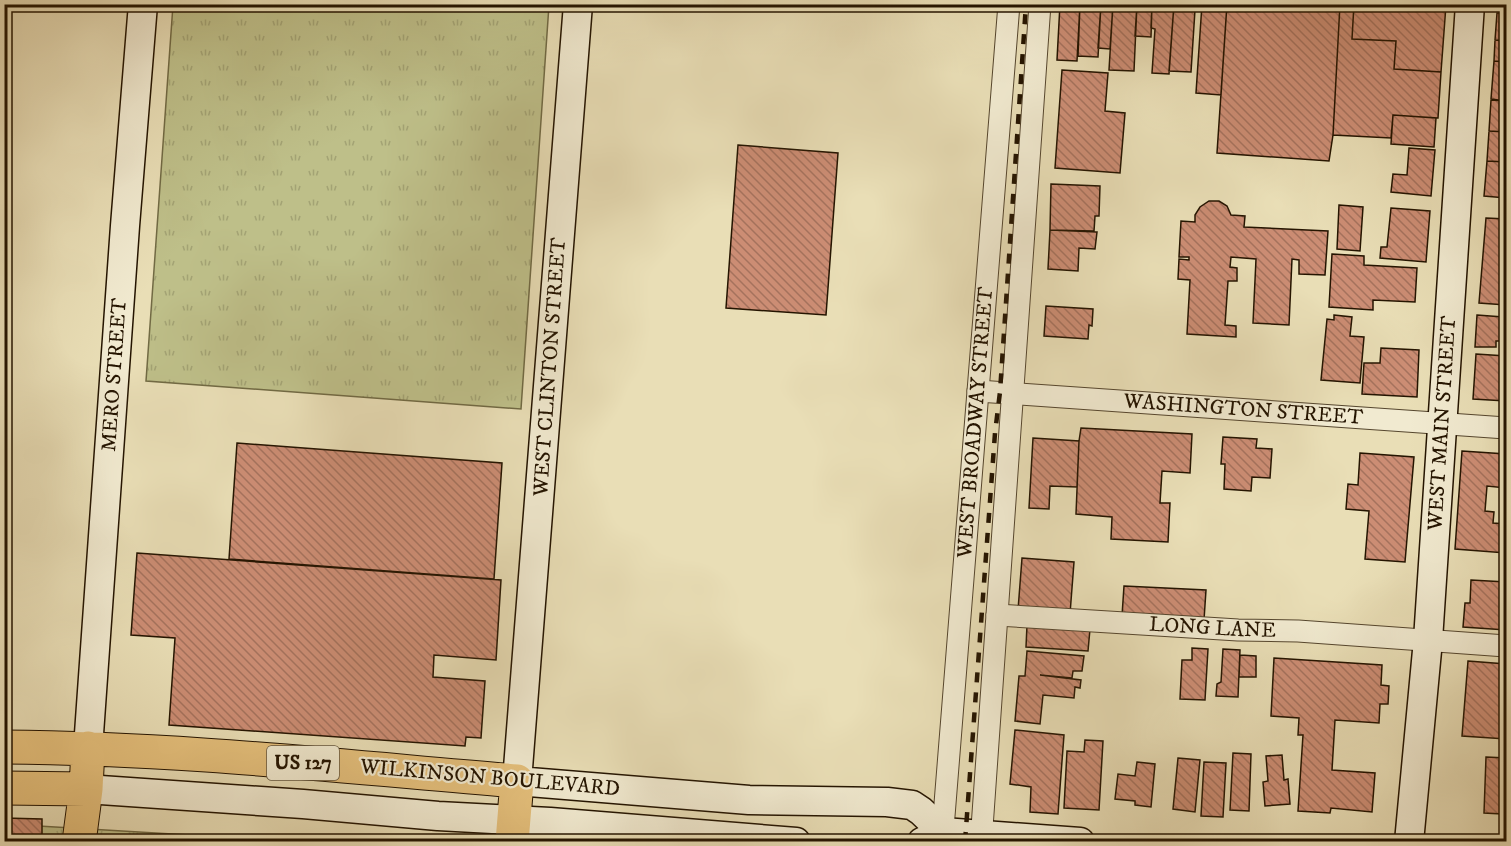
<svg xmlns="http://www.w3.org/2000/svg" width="1511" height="846" font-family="'IM FELL DW Pica',serif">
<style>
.grass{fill:url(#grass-tufts);stroke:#716a44;stroke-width:1.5}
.building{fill:url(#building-back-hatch);stroke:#241400;stroke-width:1.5}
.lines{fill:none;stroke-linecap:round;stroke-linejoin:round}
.street-casing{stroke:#55462e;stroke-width:23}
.secondary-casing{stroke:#241400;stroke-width:31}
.highway-casing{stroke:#241400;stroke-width:35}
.street{stroke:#f1ead0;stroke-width:21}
.secondary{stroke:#f1ead0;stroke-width:28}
.highway{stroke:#e4bf7b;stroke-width:33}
.rail{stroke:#241400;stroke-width:4.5;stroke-dasharray:10 10;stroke-linecap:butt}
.labels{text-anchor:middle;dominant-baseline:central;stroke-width:4.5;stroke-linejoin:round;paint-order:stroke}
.shield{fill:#f1ead0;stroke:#62543e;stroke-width:1.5}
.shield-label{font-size:20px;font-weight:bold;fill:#241400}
.street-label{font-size:21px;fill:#241400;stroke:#f1ead0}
</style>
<defs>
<pattern id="grass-tufts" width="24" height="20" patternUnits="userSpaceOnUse" patternTransform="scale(1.5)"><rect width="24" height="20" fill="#bebf89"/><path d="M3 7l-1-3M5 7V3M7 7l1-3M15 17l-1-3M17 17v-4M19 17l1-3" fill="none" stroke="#a3a374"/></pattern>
<pattern id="building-back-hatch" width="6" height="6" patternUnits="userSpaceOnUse" patternTransform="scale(1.5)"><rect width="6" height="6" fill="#cc8d74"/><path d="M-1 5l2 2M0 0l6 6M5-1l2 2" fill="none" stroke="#a5725d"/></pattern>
</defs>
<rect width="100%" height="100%" fill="#e9deb6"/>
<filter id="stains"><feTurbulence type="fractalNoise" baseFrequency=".00333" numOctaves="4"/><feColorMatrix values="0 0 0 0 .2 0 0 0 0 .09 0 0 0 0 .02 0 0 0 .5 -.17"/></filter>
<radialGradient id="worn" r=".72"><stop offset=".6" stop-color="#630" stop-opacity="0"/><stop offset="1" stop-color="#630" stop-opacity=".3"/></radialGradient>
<path class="grass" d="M173,5H549L521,409L146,381Z
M5,824L288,841H5Z"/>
<path class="building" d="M1060,4H1080L1077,61L1057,60Z
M1080,4H1101L1098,57L1078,56Z
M1101,4H1113L1110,49L1098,48Z
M1113,4H1137L1134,71L1109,70Z
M1137,4H1152L1151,37L1135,36Z
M1152,4H1174L1169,74L1152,73L1155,29L1151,28Z
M1174,4H1202L1201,11L1195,10L1191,72L1169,71Z
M1202,4H1227L1221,95L1196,93Z
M1227,4H1340L1333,135L1329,161L1217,153Z
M1340,4H1354L1352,39L1396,41L1394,69L1441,72L1438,118L1393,115L1391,138L1333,135Z
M1354,4L1446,5L1441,72L1394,69L1396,41L1352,39Z
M1497,13H1506V41L1495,40Z
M1495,40L1506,41V62L1494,61Z
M1494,61L1506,62V101L1491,99Z
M1062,70L1108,73L1105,111L1125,113L1120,173L1055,168Z
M1491,100L1506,101V132L1489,131Z
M1393,115L1436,118L1434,147L1391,144Z
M1489,131L1506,132V162L1487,161Z
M738,145L838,153L826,315L726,308Z
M1409,148L1435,150L1431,196L1391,192L1393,174L1407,175Z
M1487,161L1506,162V198L1484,196Z
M1051,184L1100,186L1099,216H1095L1094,231L1050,230Z
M1209,201H1219L1227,206L1231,215L1245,216L1244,227L1328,231L1325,275L1299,274V260L1292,259L1289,325L1253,323L1256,259L1231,257L1230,267L1237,268V281H1228L1225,325L1236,326V337L1187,334L1190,280L1178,279L1179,259L1189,260V257H1179L1181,221L1195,222V215L1200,207Z
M1339,205L1363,207L1360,251L1337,249Z
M1391,208L1430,211L1426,262L1380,258L1381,247H1387Z
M1486,218L1506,219V305L1479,303Z
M1050,230L1097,232L1095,249L1079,248L1078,271L1048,269Z
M1332,254L1364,256V265L1417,268L1415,302L1373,300V310L1329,307Z
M1046,306L1093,309L1092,326L1089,325L1088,339L1044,336Z
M1334,315L1352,317L1350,336L1364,337L1360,383L1321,380L1327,319L1334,320Z
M1477,315L1503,317L1502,341H1496V347H1475Z
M1381,348L1419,350L1417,397L1362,394L1364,363H1380Z
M1476,354L1506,356V401L1473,399Z
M1081,428L1192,434L1190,473L1162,471L1160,503H1170L1168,542L1111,539L1112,517L1076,514L1079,441Z
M1223,437L1257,439L1256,448L1272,449L1270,478L1252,477L1251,491L1224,489L1225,464H1221Z
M1033,438L1079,441L1077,487L1050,486L1049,509L1029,508Z
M237,443L502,463L494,579L229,559Z
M1462,451L1506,454V488L1487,486L1485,511L1494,512L1493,523L1506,524V553L1455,549Z
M1360,453L1414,457L1405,562L1365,559L1369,511L1346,509L1348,484L1358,485Z
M137,553L501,580L496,660L434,655L433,677L485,681L481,738L466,737L465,746L169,725L175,638L131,635Z
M1022,558L1074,562L1070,614L1018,610Z
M1471,580L1506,582V630L1463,627L1465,603H1470Z
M1124,586L1206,590L1204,620L1122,616Z
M1027,625L1090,629L1088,651L1026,647Z
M1192,648L1208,649L1205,700L1180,699L1182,660H1192Z
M1223,649L1240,650L1238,697L1216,696L1217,684L1221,682Z
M1027,651L1084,656L1082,671H1073L1072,678L1040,675L1081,680L1080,688L1075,687L1074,698L1043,695L1040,724L1015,721L1019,676H1025Z
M1240,655L1256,656V677H1239Z
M1274,658L1382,665L1381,685L1389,686L1388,704H1380L1379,723L1335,720L1332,770L1375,773L1372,812L1331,808L1330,813L1298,811L1303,735H1298L1299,718L1271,716Z
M1468,661L1506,664V739L1462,736Z
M1015,730L1064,735L1058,814L1030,812L1031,787L1010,784Z
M1085,740L1103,741L1099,810L1064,808L1067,751L1084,752Z
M1233,753L1251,754L1249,811L1230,810Z
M1282,755L1284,780L1288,779L1290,804L1265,806L1263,782L1268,781L1266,756Z
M1486,757L1506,758V817L1502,814L1484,813Z
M1178,758L1200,760L1195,812L1173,809Z
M1137,762L1155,764L1151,807L1135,805V801L1115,799L1118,774L1135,776Z
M1204,762L1226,763L1223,817L1201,816Z
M4,818L42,819V842H4Z"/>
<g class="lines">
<defs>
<g id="street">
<path id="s1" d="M978,391L1506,428"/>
<path id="s2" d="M997,615L1238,630L1298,631L1506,646"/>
<path id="s3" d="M942,841L1009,4"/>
<path d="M981,842L1040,4"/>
</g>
<g id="secondary">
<path d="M578,4L517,781L749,800L887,802L912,805L921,811L943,832"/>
<path id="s4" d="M88,748L125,226L143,4"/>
<path d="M86,789L303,804L438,816L550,822L796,842"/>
<path d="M922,842L943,832L1080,842"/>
<path id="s5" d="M1409,842L1428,640L1470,4"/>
</g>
<path id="highway" d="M4,747C176,748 347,767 517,781L512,842
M4,788L86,789
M79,842L86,789L88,748"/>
</defs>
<use href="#street" class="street-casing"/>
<use href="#secondary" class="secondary-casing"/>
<use href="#highway" class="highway-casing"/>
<use href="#street" class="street"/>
<use href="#secondary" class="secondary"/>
<use href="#highway" class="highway"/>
<path class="rail" d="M965,842L995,433L1000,392L1026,4"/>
</g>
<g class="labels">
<rect class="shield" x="267" y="746" width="72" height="34" rx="4.5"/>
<g class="shield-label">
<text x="303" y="763">US 127</text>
</g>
<g class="street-label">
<text transform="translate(550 367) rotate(-86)">WEST CLINTON STREET</text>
<text stroke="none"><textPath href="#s4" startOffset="374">MERO STREET</textPath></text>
<text stroke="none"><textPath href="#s1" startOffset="266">WASHINGTON STREET</textPath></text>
<text stroke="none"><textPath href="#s3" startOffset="420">WEST BROADWAY STREET</textPath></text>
<text stroke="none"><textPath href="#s5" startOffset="420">WEST MAIN STREET</textPath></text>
<text stroke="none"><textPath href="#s2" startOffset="216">LONG LANE</textPath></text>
<text transform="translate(490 778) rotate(5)">WILKINSON BOULEVARD</text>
</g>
</g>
<rect width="1511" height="846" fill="none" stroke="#e9deb6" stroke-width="24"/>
<rect x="6" y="6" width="1499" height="834" fill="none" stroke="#241400" stroke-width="3"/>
<rect x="12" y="12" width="1487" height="822" fill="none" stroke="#241400" stroke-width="1.5"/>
<rect width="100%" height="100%" filter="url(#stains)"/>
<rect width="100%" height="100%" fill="url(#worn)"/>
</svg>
